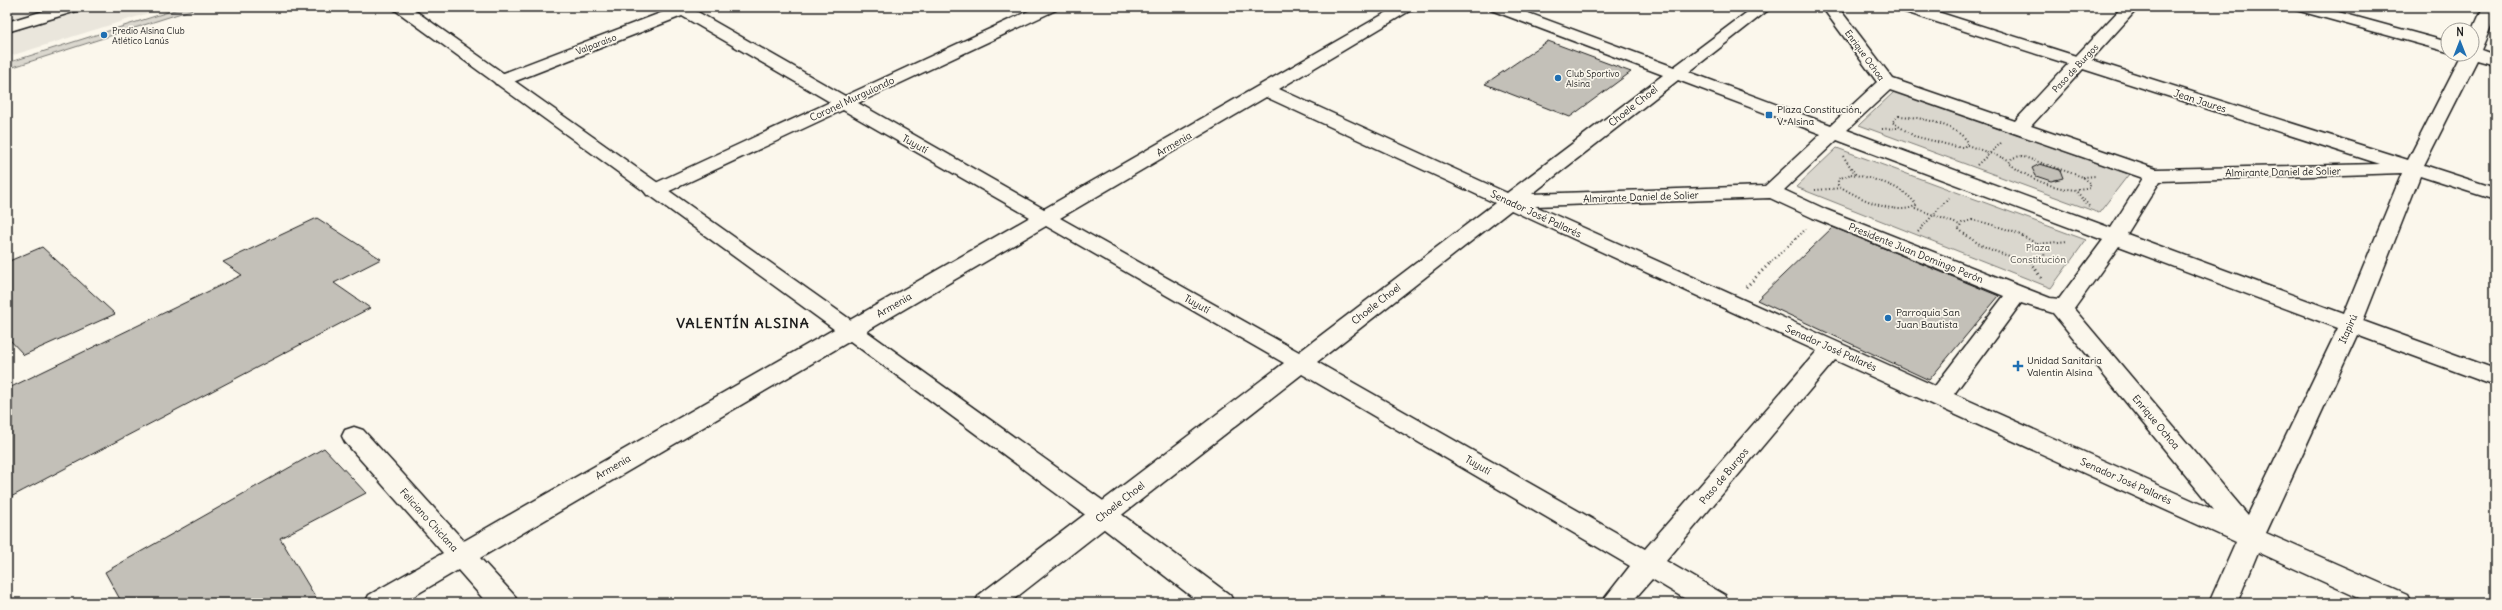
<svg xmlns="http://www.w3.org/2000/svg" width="2502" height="610" font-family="Delius,sans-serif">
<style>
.built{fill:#eae6dc}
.green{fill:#dad7ce;stroke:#7b7a75}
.building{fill:#c3c0b8;stroke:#1c1c1c}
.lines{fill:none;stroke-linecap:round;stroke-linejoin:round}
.minor-casing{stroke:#1c1c1c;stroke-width:3}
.major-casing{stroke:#1c1c1c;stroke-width:3}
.path-far1{stroke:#1c1c1c;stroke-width:2;stroke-dasharray:1 2.5;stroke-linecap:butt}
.path{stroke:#1c1c1c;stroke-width:3;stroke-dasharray:1 3.5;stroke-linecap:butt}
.minor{fill:#fbf7ec;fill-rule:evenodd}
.major{fill:#fbf7ec;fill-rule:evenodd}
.poi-dot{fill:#1f6fb2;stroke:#fbf7ec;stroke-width:1.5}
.labels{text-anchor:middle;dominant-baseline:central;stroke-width:3.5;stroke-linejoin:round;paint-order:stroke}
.far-poi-label{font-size:9px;fill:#1c1c1c;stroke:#fbf7ec;text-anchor:start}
.far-street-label{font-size:9px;fill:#1c1c1c;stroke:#fbf7ec}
.street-label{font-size:10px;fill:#1c1c1c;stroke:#fbf7ec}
.poi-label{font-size:10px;fill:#1c1c1c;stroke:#fbf7ec;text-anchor:start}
.park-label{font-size:10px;fill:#555451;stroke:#fbf7ec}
.district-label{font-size:14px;font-weight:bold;letter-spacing:1px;fill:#1c1c1c;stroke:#fbf7ec}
</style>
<rect width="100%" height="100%" fill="#fbf7ec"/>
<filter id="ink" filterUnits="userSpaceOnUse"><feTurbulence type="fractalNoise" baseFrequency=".025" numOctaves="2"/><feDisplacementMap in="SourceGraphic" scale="8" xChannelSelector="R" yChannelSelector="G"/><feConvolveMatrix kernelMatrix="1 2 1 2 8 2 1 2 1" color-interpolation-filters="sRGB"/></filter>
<g filter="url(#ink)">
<path class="built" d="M7,7H168L7,57Z"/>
<path class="green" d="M184,7H200L7,69V63Z
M1894,92L2129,174L2099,213L1859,125Z
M1837,148L2086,240L2051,288L1796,187Z"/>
<path class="building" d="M1548,41L1631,72L1570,117L1485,84Z
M2040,164L2060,170L2063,178L2051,181L2036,176L2032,168Z
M317,218L381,259L334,283L370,308L7,499V389L242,275L223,262Z
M1833,227L1999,296L1929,380L1757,300Z
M42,247L115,314L24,355L7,337V262Z
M324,448L366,493L280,538L319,603H122L105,572Z"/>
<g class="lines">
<defs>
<path id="minor" d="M57,7H82L80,10L7,32V22Z
M670,7H699L696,11L845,96L1037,7H1058L1056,10L858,103L1044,209L1396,7H1416L1279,89L1507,193L1663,75L1491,10L1489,7H1512L1674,67L1754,7H1772L1689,72L1831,125L1877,82L1822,7H1838L1893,79L2015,121L2068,64L1899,10L1897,7H1922L2076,56L2122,7H2139L2091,60L2408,160L2462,54H2472V32L2483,7H2495V17L2481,50L2495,55V65L2477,60L2424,165L2495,188V200L2420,176L2363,321L2495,369V386L2357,335L2266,533L2407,595L2411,603H2370L2258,552L2237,603H2209L2236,542L1835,360L1666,561L1725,595L1729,603H1692L1652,579L1631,603H1601L1630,566L1302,374L1009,603H975L979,595L1284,363L1046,226L480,558L514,595L518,603H487L458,570L402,603H365L369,595L443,553L345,442L342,436L345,430L354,427L363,430L464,541L1030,217L843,110L661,195H647L644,191L647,187L830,102L682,16L508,84H496L493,80L496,76L671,9ZM2083,69L2380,164L2156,169L2031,126ZM1678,80L1821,134L1765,186L1532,194ZM1890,90L2143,178L2111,228L1847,130ZM1266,97L1495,203L1299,352L1060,218ZM1837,140L2103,240L2059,299L2050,298L1827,210L1784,190ZM2402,173L2344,314L2127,234L2160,181ZM1770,198L1813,218L2004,296L1935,386L1535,206ZM1511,210L1817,351L1645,549L1317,362ZM2119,246L2338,328L2248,515L2074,309ZM2021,303L2053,313L2214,510L1954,394Z
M2294,7H2320L2448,42V52L2296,10Z"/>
<path id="major" d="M391,7H410L858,325L1113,508L1230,595L1234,603H1200L1095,522L842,335Z"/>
</defs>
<use href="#minor" class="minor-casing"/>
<use href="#major" class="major-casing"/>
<path class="path-far1" d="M1899,116C1920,117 1955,124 1968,142L1964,147H1957L1914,136L1892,122Z
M1882,129L1897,128
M1967,145L2009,160
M1843,156L1856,175
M2021,156L2083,177L2090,183V188C2066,195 2027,179 2009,163L2012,158Z
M1977,165L2001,143
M1851,174C1871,178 1905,186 1916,205C1898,218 1854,196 1838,185V179Z
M2083,177L2096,176
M1815,190L1842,188
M2077,192L2089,206
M1915,208L1960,225
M1972,220C1997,225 2025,234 2045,250L2044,257C2019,265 1977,247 1959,229L1962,223Z
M1918,232L1950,196
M2037,244L2068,241
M2030,260L2032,263
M1770,263L1807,228"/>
<path class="path" d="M2031,262L2043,281
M1746,287L1771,262"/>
<use href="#minor" class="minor"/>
<use href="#major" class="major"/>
</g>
</g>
<g class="poi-dot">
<circle cx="104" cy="35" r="4"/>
<circle cx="1558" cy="78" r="4"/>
<rect x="1765" y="111" width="8" height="8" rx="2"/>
<circle cx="1888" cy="318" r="4"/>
<path d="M2016 360h4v4h4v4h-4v4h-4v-4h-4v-4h4z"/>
</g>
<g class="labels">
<g class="far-poi-label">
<text x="112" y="30">Predio Alsina Club<tspan x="112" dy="10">Atlético Lanús</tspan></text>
<text x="1566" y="73">Club Sportivo<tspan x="1566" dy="10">Alsina</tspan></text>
</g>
<g class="far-street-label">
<text transform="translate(596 44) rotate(-21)">Valparaíso</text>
<text transform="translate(1865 55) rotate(54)">Enrique Ochoa</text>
<text transform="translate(2075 68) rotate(-47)">Paso de Burgos</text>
</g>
<g class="street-label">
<text transform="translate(852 99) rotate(-25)">Coronel Murguiondo</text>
<text transform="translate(2200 101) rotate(18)">Jean Jaures</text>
<text transform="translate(1633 106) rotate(-38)">Choele Choel</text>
<text transform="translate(915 144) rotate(29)">Tuyutí</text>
<text transform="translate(1174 144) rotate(-30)">Armenia</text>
<text transform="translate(2283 172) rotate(-1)">Almirante Daniel de Solier</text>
<text transform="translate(1641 197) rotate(-2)">Almirante Daniel de Solier</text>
<text transform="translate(1536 214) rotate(25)">Senador José Pallarés</text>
<text transform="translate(1916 253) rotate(22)">Presidente Juan Domingo Perón</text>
<text transform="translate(1197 304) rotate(29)">Tuyutí</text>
<text transform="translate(1376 304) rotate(-38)">Choele Choel</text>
<text transform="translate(894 305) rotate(-30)">Armenia</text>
<text transform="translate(2348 329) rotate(-66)">Itapirú</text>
<text transform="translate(1831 348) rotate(24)">Senador José Pallarés</text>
<text transform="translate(2156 422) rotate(50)">Enrique Ochoa</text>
<text transform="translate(1478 465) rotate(30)">Tuyutí</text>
<text transform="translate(613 467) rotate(-30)">Armenia</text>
<text transform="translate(1724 476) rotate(-50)">Paso de Burgos</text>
<text transform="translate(2126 481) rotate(24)">Senador José Pallarés</text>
<text transform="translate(1120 502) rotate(-38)">Choele Choel</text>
<text transform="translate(429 520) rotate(48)">Feliciano Chiclana</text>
</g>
<g class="poi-label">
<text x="1777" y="109">Plaza Constitución,<tspan x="1777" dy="12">V. Alsina</tspan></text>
<text x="1896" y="312">Parroquia San<tspan x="1896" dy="12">Juan Bautista</tspan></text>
<text x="2027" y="360">Unidad Sanitaria<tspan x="2027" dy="12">Valentin Alsina</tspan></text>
</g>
<g class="park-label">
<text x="2038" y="247">Plaza<tspan x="2038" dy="12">Constitución</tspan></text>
</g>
<g class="district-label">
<text x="743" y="323">VALENTÍN ALSINA</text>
</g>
</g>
<rect width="2502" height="610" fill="none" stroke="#fbf7ec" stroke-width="24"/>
<rect x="12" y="12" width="2478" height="586" fill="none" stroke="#1c1c1c" stroke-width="1.5" filter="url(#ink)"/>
<g transform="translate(2460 42)"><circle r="19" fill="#fbf7ec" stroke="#a29f99"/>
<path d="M0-3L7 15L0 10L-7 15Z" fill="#1f6fb2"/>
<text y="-6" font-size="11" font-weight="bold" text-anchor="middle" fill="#1c1c1c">N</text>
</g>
</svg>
